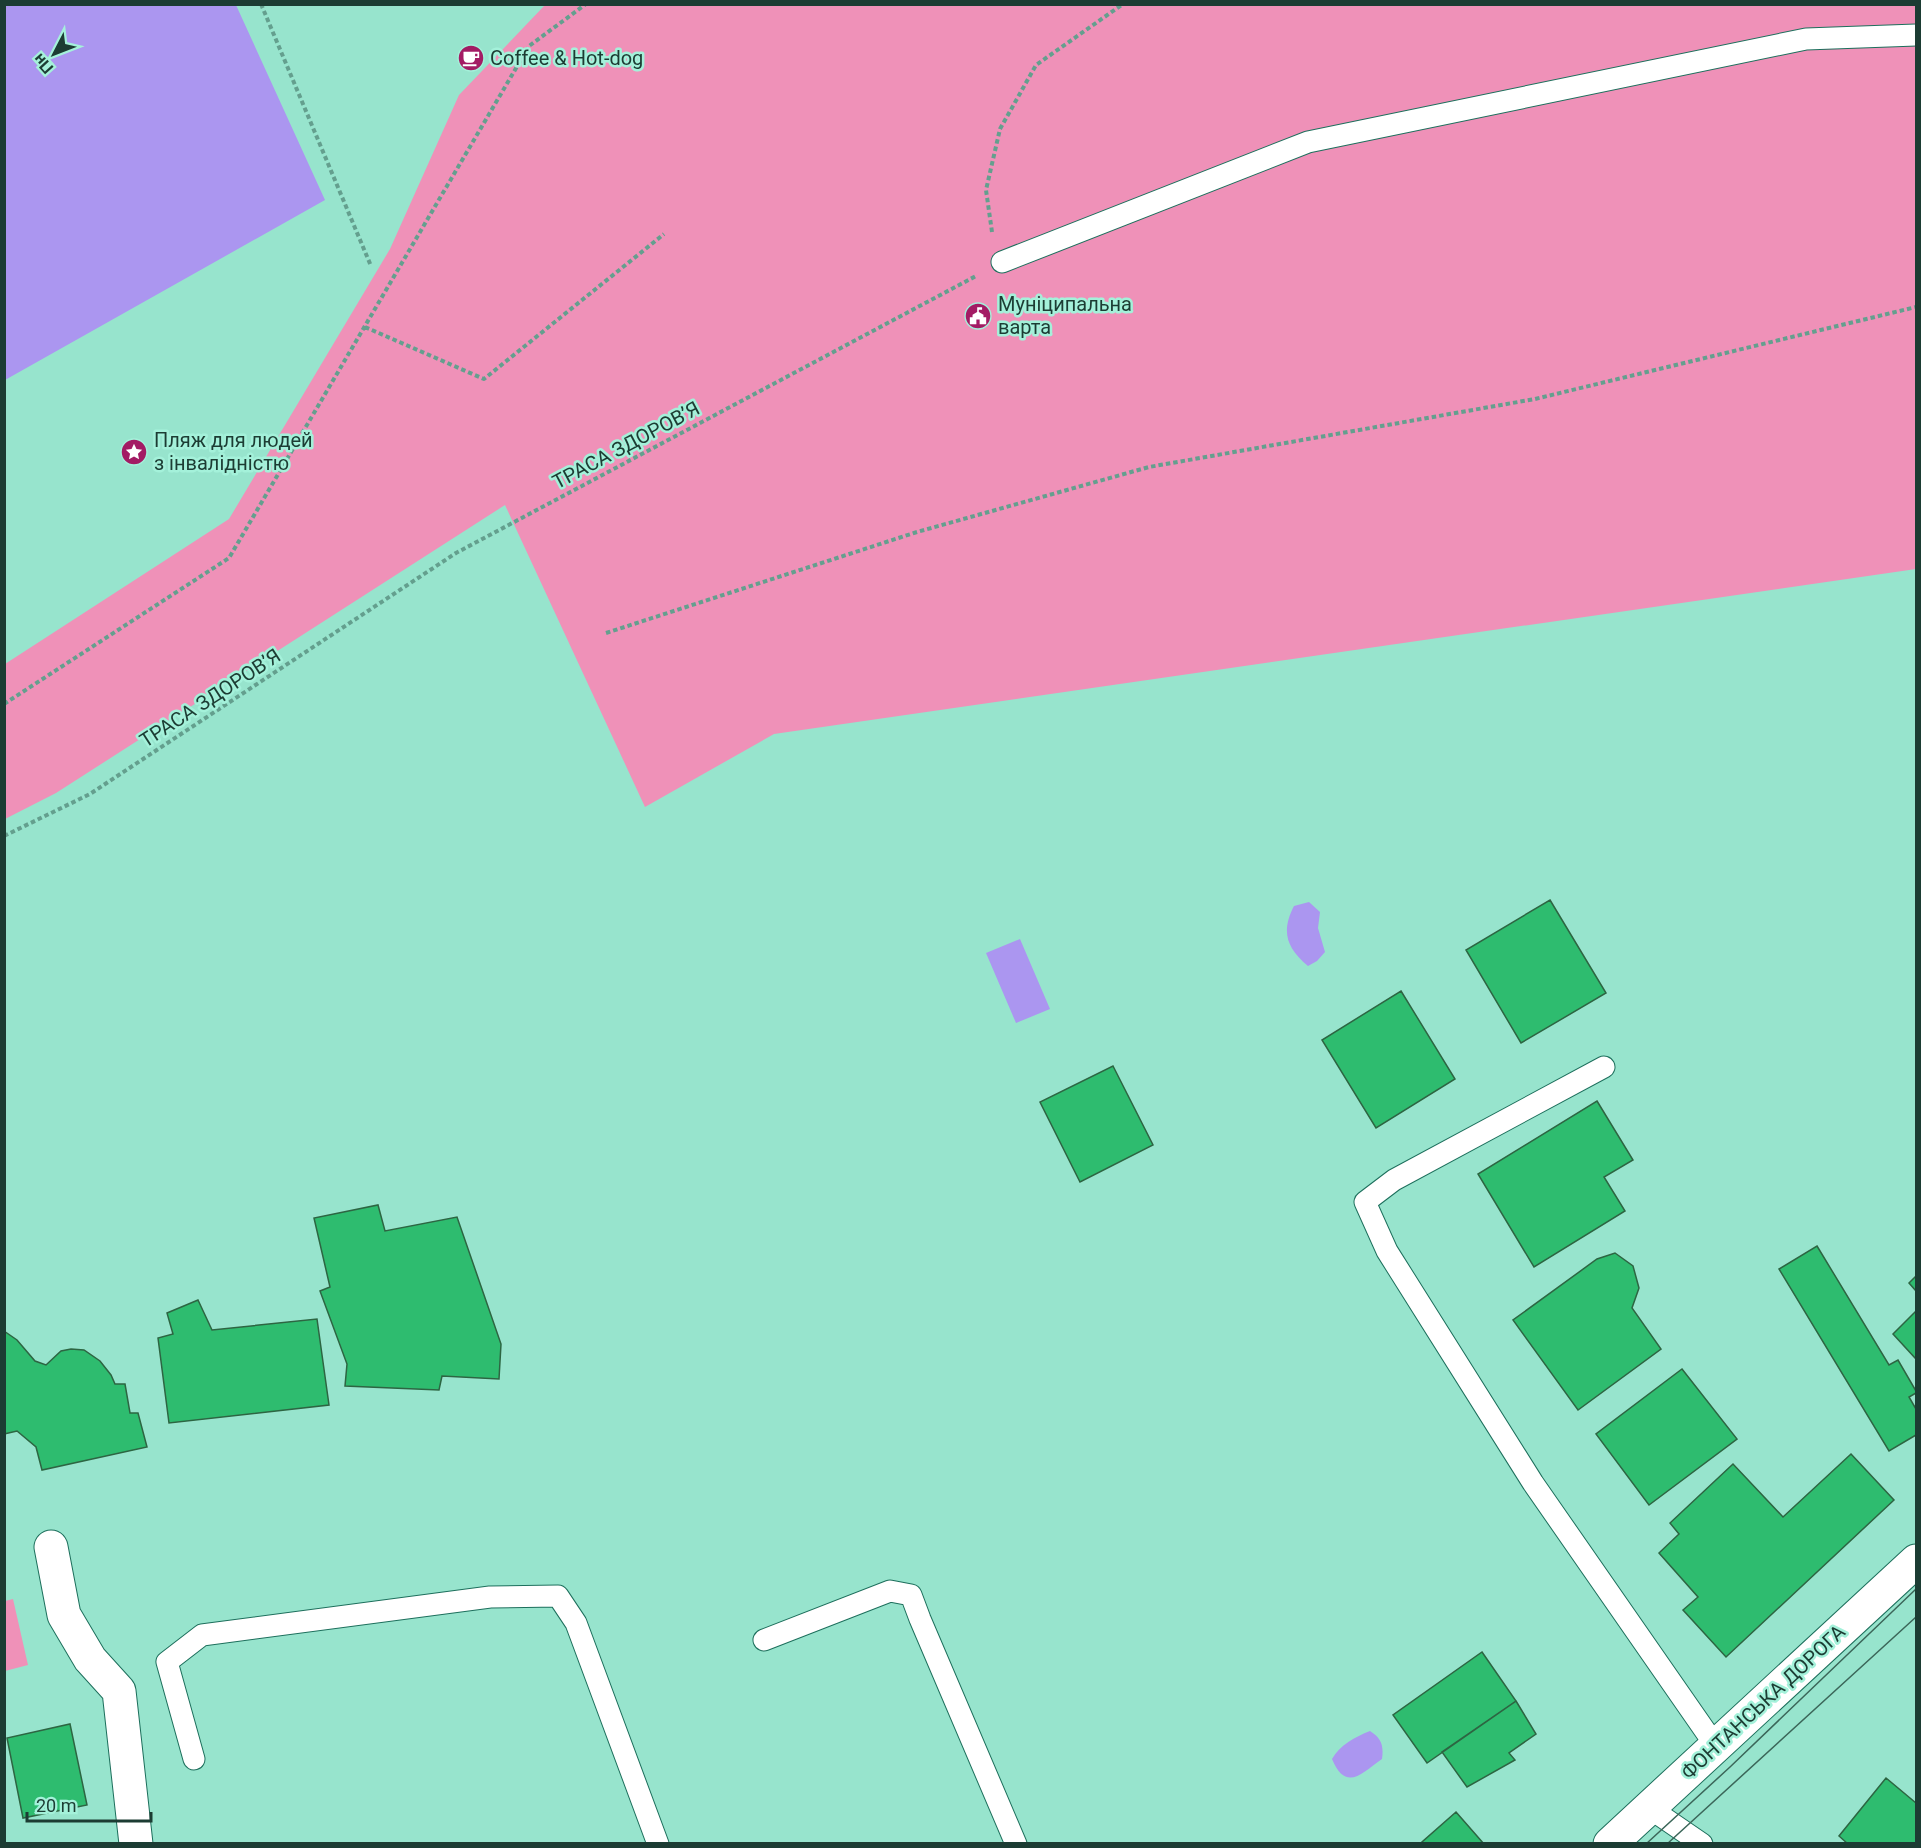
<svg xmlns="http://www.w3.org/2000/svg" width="1921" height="1848" font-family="Roboto,sans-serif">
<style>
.green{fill:#ef91b8}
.water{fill:#ab96f0}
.building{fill:#2ebc6f;stroke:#2d6542;stroke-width:1.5}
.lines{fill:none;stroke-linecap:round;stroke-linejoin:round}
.lane-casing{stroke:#1d6f5c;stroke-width:23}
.street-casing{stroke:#1d6f5c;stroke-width:35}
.secondary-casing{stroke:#1d6f5c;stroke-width:35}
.path{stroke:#649f8e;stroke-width:4;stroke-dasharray:4.5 3;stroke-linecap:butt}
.lane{stroke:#fff;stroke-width:21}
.street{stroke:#fff;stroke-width:33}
.secondary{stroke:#fff;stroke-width:33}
.tram{stroke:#3b6659;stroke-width:1.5}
.labels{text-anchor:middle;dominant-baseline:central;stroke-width:5;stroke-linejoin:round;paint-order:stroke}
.poi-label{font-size:20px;fill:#1c3c33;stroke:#a4f1da;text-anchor:start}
.street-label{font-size:20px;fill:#1c3c33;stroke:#a4f1da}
</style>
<rect width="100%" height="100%" fill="#97e4cd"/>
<path class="green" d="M545,5H1916V569L774,734L645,807L505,505L56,793L5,819V664L229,519L390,249L459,95Z
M13,1599L28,1665L5,1671V1601Z"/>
<path class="water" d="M5,4L236,5L325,200L5,380Z
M1309,902L1320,912L1318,928L1325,952L1317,961L1308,966C1286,948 1281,931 1294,906Z
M1020,939L1050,1009L1016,1023L986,953Z
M1370,1731C1381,1738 1384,1745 1382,1759C1361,1774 1346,1792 1332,1759C1340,1745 1355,1737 1370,1731Z"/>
<path class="building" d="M1550,900L1606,993L1521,1043L1466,950Z
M1401,991L1455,1079L1376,1128L1322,1040Z
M1113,1066L1153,1145L1080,1182L1040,1102Z
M1597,1101L1633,1160L1604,1177L1625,1211L1534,1267L1478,1174Z
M378,1205L385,1231L457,1217L501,1344L499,1379L442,1376L439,1390L345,1386L347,1364L320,1291L330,1287L314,1218Z
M1817,1246L1889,1365L1898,1360L1916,1391V1393L1909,1397L1916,1409V1435L1889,1451L1779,1269Z
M1615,1253L1633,1266L1639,1288L1632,1308L1661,1349L1578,1410L1513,1320L1597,1259Z
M1916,1276V1291L1909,1283Z
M198,1300L212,1330L317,1319L329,1405L169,1423L158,1338L173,1334L167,1313Z
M1916,1311V1359L1893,1334Z
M4,1331L17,1340L35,1361L46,1365L61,1351L71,1349L84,1350L100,1361L111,1375L115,1384H125L130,1413H138L147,1447L42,1470L36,1447L17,1431L4,1434Z
M1682,1369L1737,1439L1649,1505L1596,1434Z
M1851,1454L1894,1500L1726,1657L1683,1610L1698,1597L1659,1553L1679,1534L1670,1523L1733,1464L1783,1517Z
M1482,1652L1516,1701L1427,1763L1393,1715Z
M1516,1701L1536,1734L1509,1753L1515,1760L1467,1787L1442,1752Z
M70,1724L87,1805L23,1818L7,1738Z
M1886,1778L1916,1803V1844H1848L1839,1836Z
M1456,1812L1484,1844H1423L1422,1842Z"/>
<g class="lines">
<defs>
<path id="lane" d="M1002,262L1308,142L1806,39L1916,35
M1604,1067L1394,1180L1365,1202L1387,1251L1533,1483L1715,1745
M764,1640L890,1591L911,1595L920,1619L1016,1844
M194,1759L167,1662L202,1635L490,1597L558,1596L576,1623L658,1844
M1648,1807L1702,1844"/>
<path id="street" d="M51,1547L64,1615L90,1659L119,1691L136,1844"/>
<path id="secondary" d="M1610,1844L1916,1561"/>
</defs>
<use href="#lane" class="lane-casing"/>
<use href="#street" class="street-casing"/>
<use href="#secondary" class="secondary-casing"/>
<path class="path" d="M261,4L371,266
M992,232L986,190L1000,129L1036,65L1123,4
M365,327L484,379L664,234
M606,633L917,532L1149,467L1535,399L1916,307
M4,704L229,558L529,46L586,4
M4,836L90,794L456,553L976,276"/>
<use href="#lane" class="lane"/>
<use href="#street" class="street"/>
<use href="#secondary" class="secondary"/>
<path class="tram" d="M1646,1844L1730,1767L1916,1589
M1667,1844L1916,1617"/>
</g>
<defs>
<symbol id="cafe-disc" viewBox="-11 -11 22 22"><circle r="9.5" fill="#a31b64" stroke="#a4f1da"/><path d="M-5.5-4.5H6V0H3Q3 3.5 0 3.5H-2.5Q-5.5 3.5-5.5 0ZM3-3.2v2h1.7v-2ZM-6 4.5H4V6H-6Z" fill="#fff"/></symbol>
<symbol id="civic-disc" viewBox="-11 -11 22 22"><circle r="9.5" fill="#a31b64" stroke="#a4f1da"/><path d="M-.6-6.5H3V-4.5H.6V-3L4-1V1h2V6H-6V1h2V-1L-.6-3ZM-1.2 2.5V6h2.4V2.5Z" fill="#fff"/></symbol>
<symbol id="sight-disc" viewBox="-11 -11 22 22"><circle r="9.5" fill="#a31b64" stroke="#a4f1da"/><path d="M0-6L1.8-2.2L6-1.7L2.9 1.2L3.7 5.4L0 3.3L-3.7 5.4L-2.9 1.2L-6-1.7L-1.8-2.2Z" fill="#fff"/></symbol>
</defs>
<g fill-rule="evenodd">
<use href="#cafe-disc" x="456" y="43" width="30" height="30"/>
<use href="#civic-disc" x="963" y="301" width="30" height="30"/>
<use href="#sight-disc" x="119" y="437" width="30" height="30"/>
</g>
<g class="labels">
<g class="poi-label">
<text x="490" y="58">Coffee &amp; Hot-dog</text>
<text x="998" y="304">Муніципальна<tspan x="998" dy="23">варта</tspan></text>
<text x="154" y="440">Пляж для людей<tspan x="154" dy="23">з інвалідністю</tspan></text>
</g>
<g class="street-label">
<text transform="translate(626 445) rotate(-28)">ТРАСА ЗДОРОВ’Я</text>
<text transform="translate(210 698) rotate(-33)">ТРАСА ЗДОРОВ’Я</text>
<text transform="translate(1763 1702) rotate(-43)">ФОНТАНСЬКА ДОРОГА</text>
</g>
</g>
<rect width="1921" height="1848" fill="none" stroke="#1c3c33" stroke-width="12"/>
<g transform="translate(54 54) rotate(228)" stroke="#a4f1da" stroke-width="4.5" paint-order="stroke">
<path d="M0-4.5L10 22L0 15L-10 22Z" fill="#1c3c33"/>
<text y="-9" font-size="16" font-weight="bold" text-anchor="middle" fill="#1c3c33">Пн</text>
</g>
<path d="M27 1812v9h124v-9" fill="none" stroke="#1c3c33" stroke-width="3"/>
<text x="36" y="1812" font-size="18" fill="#1c3c33" stroke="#a4f1da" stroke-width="4.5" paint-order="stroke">20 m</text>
</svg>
